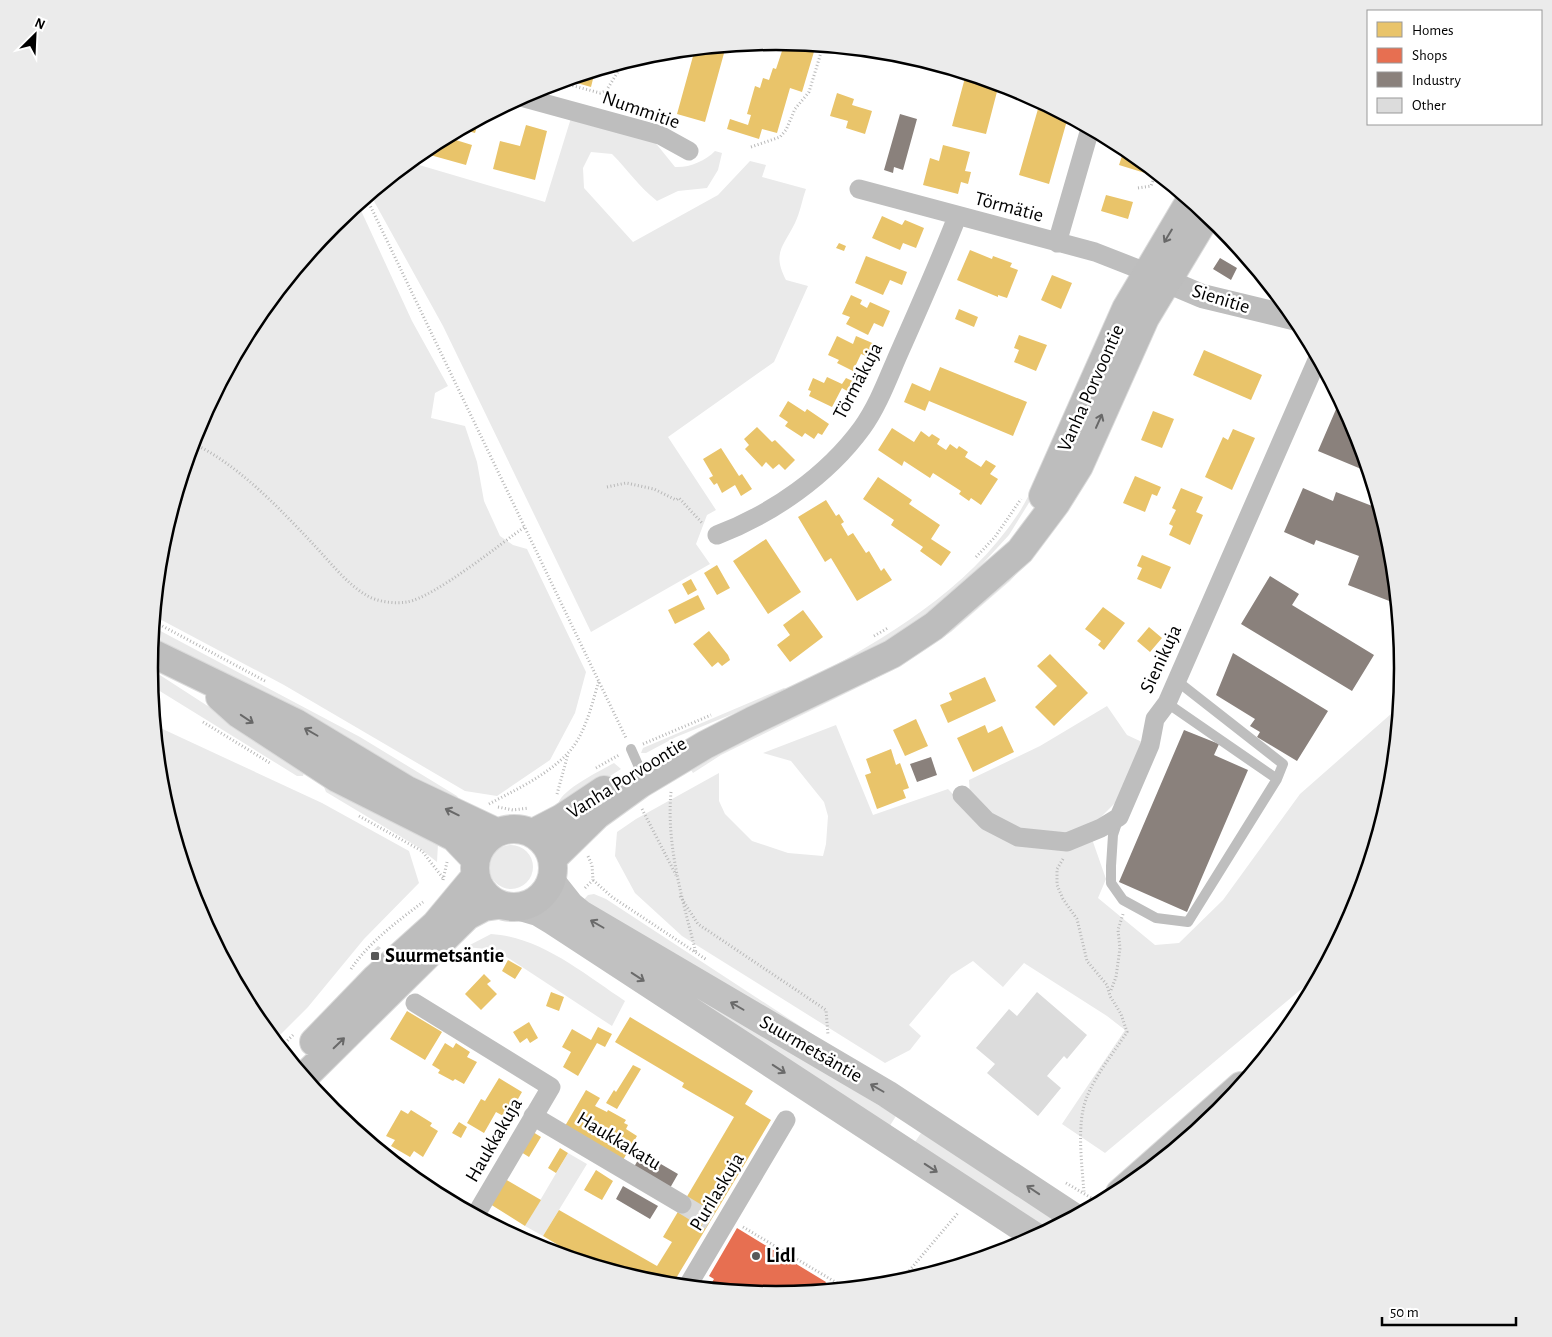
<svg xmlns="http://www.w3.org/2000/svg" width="1552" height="1337" font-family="'Alegreya Sans',sans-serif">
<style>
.green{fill:#eaeaea}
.homes{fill:#e9c46a}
.shops{fill:#e76f51}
.industry{fill:#8a817c}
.building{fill:#dcdcdc}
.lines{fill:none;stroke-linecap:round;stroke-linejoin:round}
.minor-tunnel{stroke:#d9d9d9;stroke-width:19;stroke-dasharray:19 9;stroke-linecap:butt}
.primary-casing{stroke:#dbdbdb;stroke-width:30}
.motorway-casing{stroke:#dbdbdb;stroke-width:30}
.path{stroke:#b8b8b8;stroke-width:3;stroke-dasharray:1 2.5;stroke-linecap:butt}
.service{stroke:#bebebe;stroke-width:10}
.minor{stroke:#bebebe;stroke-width:19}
.tertiary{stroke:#bebebe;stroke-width:24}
.secondary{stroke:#c1c1c1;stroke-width:28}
.primary{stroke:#bdbdbd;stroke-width:28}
.motorway{stroke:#bdbdbd;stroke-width:28}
.oneway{stroke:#686868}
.oneway2{stroke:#6a6a6a}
.poi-dot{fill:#595959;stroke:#fff;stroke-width:2}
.labels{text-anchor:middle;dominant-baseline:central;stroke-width:5;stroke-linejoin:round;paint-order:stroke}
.street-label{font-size:20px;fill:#000;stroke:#fff}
.poi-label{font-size:20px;font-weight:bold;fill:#000;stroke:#fff;text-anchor:start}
.rim{fill:none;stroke:#000;stroke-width:2.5}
</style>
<rect width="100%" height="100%" fill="#fff"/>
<path class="green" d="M571,118L654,141L675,167C689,168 705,161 715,151L722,153L718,170L707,188L678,191L657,201C638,186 629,171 612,154L591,152L583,168L584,188L633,242L718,195L750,161L766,165L762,177L806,189C802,200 800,213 795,223C783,247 772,253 786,280L808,286L774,362L668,437L716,510L707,515L696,544L710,564L591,632L443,326L370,194L409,162L545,202Z
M358,204L412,321L448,386L435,393L431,418L465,426L477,462L484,501L500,536L513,545L527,549L586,672L575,713L550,760L497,796L465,791L284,685L154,616L161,546L197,428L255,320L333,225Z
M1110,315L1040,485L1009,535L963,585L938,607L885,643L806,681C885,639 970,589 1020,511C1033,490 1042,465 1052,442C1071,400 1091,357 1110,315Z
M1153,331L1097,455L1030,559L1010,581L951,632L893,670L721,755L693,773L691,770L716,751L996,586Z
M153,627L360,737L457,796L461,803L151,641Z
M149,668L305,769L303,776H297L150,685Z
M784,688L789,691L676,737L646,753H641L643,748Z
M1107,706L1127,735L1142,742L1119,799L1097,821L1066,836L1020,833L989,817L970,796L969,780L1040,746Z
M1400,706L1391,791L1355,909L1322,972L1105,1153L1062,1124L1125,1030L1107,1016L1024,963L1003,987L973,961L951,975L909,1025L921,1036L910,1050L885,1063L682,936L635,893L615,856L617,832L636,819L719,773V801L725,814L752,841L788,853L823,856L826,844L828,816L824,802L791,761L763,753L836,725L873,815L948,789L984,826L1092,839L1106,879L1098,898L1155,945L1179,943L1223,900L1300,794Z
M154,725L322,803L409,851L419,883L364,939L308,1007L274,1041L254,1017L196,908L161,791Z
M614,763L621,769L582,794L558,804C562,789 600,771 614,763Z
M328,782L438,844L437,862L418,847L326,792L324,787Z
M489 867a22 22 0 1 1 44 0a22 22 0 1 1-44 0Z
M594,894L606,899L881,1079L581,903L588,895Z
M570,916L896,1116L886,1132Z
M491,934C541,937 584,974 625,1001L612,1026L496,950L466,947Z
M921,1133L1060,1214L1041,1232L911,1148Z
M568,1153L587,1164L543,1236L525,1226Z"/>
<path class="homes" d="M781,42L816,45L802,92L790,88L777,133L762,129L759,139L727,129L730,119L748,125L751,115L747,114L755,86L760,88L763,78L769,80L773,68L776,69L782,51L778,50Z
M726,46L705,122L677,114L695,49Z
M600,70L599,76L594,75L591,87L566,80Z
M966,74L999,84L986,134L952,126Z
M837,93L854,99L852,105L872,111L865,134L846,128L848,121L830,116Z
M1040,102L1068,117L1049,184L1019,175Z
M479,120L475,133L461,129Z
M526,125L547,131L535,180L493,169L500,141L520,146Z
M446,137L472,145L466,165L423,153L428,147Z
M943,145L970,152L965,171L971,172L968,184L961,182L958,194L923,185L930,158L939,161Z
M1125,147L1147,165L1145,173L1119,165Z
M1106,195L1133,202L1128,219L1101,211Z
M882,216L902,225L905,220L924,228L916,248L903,243L900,250L872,238Z
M1232,240L1244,254L1245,256L1229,249Z
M839,243L846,246L844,251L836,248Z
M970,250L992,259L993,256L1012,263L1010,267L1018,270L1007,298L998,295V297L957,280Z
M866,256L907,272L902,285L890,280L883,295L855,283Z
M1052,275L1072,283L1061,309L1041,300Z
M851,295L862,300L860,304L867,308L870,302L890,311L883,327L874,323L868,335L846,324L850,317L842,314Z
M959,309L978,317L974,327L955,319Z
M1019,335L1047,345L1036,371L1014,362L1019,350L1014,348Z
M837,336L853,344L856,336L877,345L871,358L861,354L853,371L837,363L839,360L828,355Z
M1204,350L1262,375L1251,400L1193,375Z
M940,367L1027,402L1013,436L929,401L925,411L904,402L912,383L930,391Z
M827,377L842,384L846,378L857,383L852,394L842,388L832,407L809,396L811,391L808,390L813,378L824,383Z
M788,401L805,412L807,409L829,424L822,435L818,433L814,439L805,433L802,437L785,426L788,422L779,416Z
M1153,411L1174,419L1162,448L1141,440Z
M757,427L772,442L775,440L795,460L785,470L779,464L773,469L766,462L762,467L745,449L749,445L744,439Z
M892,428L914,442L921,431L929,437L932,434L940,439L937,444L946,450L950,444L957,449L959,446L968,452L965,457L981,467L986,460L996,466L990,474L998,479L981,505L971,498L969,501L959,494L961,491L933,473L930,478L904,461L902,466L878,450Z
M1233,429L1255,438L1232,490L1205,477L1223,437L1228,440Z
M721,448L739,476L742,474L752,489L741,496L735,485L722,493L717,483L714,485L709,478L713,476L703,459Z
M1135,476L1161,487L1157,496L1152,494L1145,512L1123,503Z
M878,477L912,500L909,504L940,525L931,539L951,552L941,566L920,551L923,547L891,525L894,520L863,499Z
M1181,488L1203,497L1196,512L1203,515L1190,545L1169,535L1173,526L1169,524L1176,510L1172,508Z
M826,500L836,516L839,514L844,522L841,524L848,536L853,533L866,553L869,551L881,571L884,568L892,580L857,601L831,558L825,562L798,517Z
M766,539L801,592L768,614L733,561Z
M1142,555L1171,567L1161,589L1137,579L1142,568L1137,566Z
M717,565L730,588L717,595L704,573Z
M691,579L697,590L688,595L682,584Z
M698,595L705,609L675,624L668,610Z
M1103,607L1125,623L1104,650L1098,645L1101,641L1085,629Z
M803,610L823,637L790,662L777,645L790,635L783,625Z
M1149,627L1162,638L1150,652L1137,641Z
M709,631L728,655L730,660L722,666L718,662L712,667L693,644Z
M1050,654L1088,693L1054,726L1035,707L1057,686L1037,666Z
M985,677L996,701L948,723L940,705L952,700L949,693Z
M916,719L928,746L905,756L893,730Z
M985,725L988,733L1002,726L1014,752L973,772L957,738Z
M891,749L896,765L900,763L909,788L903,790L906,798L877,809L865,775L871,773L866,759Z
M508,960L522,968L515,979L502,971Z
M484,974L491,981L487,984L497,994L481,1010L465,994Z
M551,992L564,997L559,1011L546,1006Z
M407,1011L442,1032L425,1060L390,1039Z
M630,1017L753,1091L745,1104L771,1120L672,1285L653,1284L590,1264L543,1236L559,1210L657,1266L672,1242L663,1237L734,1117L682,1087L684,1083L615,1042Z
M529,1022L538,1038L530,1043L527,1038L520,1043L513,1032Z
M598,1027L612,1034L605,1047L597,1043L578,1076L563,1067L571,1052L562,1047L572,1029L591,1040Z
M445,1043L453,1048L456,1043L470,1052L467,1057L477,1062L464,1084L455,1079L453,1081L438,1073L440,1070L432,1065Z
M633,1065L641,1069L617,1109L606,1103L614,1090L616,1092Z
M499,1078L522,1092L507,1118L496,1112L484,1133L467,1123L481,1099L485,1101Z
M586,1090L600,1098L595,1106L607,1112L608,1110L626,1120L624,1123L628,1125L626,1129L637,1136L623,1160L565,1126Z
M401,1110L408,1114L411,1110L432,1123L430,1126L438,1131L423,1157L414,1151L410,1157L391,1146L395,1140L386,1136Z
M459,1122L467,1127L461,1138L452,1133Z
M533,1132L541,1137L529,1157L521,1152Z
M560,1148L568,1153L556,1173L548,1168Z
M596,1170L613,1181L602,1200L584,1190Z
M505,1179L541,1200L525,1226L490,1204Z"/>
<path class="shops" d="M737,1228L826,1282L821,1291L776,1296L708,1289L714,1279L709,1276Z"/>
<path class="industry" d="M900,114L917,119L903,170L894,167L893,173L884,170Z
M1220,258L1237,268L1231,280L1213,269Z
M1340,400L1356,429L1368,469L1366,471L1318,451Z
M1303,488L1333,501L1336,492L1380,509L1391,546L1397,604L1348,585L1359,556L1316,540L1314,545L1284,532Z
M1270,576L1299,594L1292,605L1374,655L1352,691L1241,624Z
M1233,653L1328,711L1297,761L1257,737L1260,732L1250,726L1255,719L1216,695Z
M1184,730L1219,744L1214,755L1248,770L1187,912L1119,882Z
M931,757L937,775L917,782L910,764Z
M642,1153L678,1174L670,1188L634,1167Z
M623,1186L658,1206L650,1219L616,1199Z"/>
<path class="building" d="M378,946L381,948L372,956L370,954Z
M1037,992L1087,1035L1067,1059L1064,1056L1047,1076L1061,1088L1038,1116L987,1073L995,1064L976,1048L1009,1009L1017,1016Z"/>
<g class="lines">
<path class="minor-tunnel" d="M682,1204L710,1221"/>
<defs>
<path id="primary" d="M1043,496L1126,309L1190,201
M150,652L296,723L407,790L496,832
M220,697L239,714L337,778L454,837L475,859
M475 868a39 39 0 1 1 78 0a39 39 0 1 1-78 0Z
M533,833L562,818L604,790
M552,859L597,815L640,784L705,745L752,721L892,654L934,626L1020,551L1056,503L1079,466L1145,318L1207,215
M314,1042L375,979L435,925L475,877
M304,1077L467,916L484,907L498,905"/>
<path id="motorway" d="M1120,1193L1241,1086"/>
</defs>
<use href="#primary" class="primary-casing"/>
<use href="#motorway" class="motorway-casing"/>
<path class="path" d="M615,65L622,67
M559,82L600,93L606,91L624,62
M751,147L780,137L786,130L795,109L809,92L823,46
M1138,188L1151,186L1156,173
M366,197L626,738
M192,443C238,464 280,509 314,545C330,562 347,584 366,595C377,602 395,604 407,602C435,597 500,544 526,526
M607,487L626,483L654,489L676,500L679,498L703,524
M976,557L995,537L1021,499
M153,621L265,681
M874,636L888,628
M203,722L270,763
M643,744L711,715
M596,768L619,755
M671,792C666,846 683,901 696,953
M557,794L568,754
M489,804C515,790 546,776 567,754C585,736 592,704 599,680
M498,807L513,810L529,808
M642,809L676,875
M359,816L422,851L443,878
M1063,859L1057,869V885L1063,899L1077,919L1087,961L1107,985L1110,996L1121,1014L1127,1032C1113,1054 1088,1084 1083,1110C1078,1134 1082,1167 1084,1192
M443,880L447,862
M593,880L612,897L707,960
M585,888L593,880L592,865L587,854
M680,896L698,924L826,1010L828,1035
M351,969C369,942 398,921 423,902
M1111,990L1116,977L1120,948L1118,930L1123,914
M280,1048L293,1035
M1066,1183L1100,1203
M743,1227L847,1289
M898,1284L958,1213"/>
<path class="service" d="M1167,703L1277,779
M631,749L639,767
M1119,817L1113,835L1111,866V883L1123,900L1156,918L1188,922L1277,779L1283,764L1177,681"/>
<path class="minor" d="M521,97L660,135L689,151
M859,189L1095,252L1146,272
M1057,243L1090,129
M717,535C772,514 827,476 862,428C878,406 888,378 899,353C919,308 939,263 957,217
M962,795L987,821L1018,837L1067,842L1101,828L1119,817L1150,745L1155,719L1167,703L1318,358
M415,1003L551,1087L475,1216
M533,1116L682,1204
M687,1287L786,1120"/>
<path class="tertiary" d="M1150,274L1202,296L1297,319"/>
<path class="secondary" d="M551,881L570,905L581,914L887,1094L1074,1217
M521,907L538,912L553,921L1036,1237"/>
<use href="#primary" class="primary"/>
<use href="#motorway" class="motorway"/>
</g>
<defs><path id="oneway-shaft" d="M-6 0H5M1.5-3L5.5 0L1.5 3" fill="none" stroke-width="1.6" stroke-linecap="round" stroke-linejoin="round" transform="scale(1.25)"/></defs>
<g class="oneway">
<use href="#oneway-shaft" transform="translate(1168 236) rotate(121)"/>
<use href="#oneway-shaft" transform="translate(1099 421) rotate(-66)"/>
<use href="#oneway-shaft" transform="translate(247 719) rotate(34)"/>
<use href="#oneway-shaft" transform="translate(311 732) rotate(-150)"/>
<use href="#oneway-shaft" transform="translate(452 812) rotate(-154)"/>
<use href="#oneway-shaft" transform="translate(339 1043) rotate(-44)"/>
</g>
<g class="oneway2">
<use href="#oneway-shaft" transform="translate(597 924) rotate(-150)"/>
<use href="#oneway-shaft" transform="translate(638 977) rotate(33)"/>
<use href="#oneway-shaft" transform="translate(737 1006) rotate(-150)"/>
<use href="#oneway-shaft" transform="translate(779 1069) rotate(33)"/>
<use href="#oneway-shaft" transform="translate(877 1088) rotate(-150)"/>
<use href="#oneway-shaft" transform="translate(931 1168) rotate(33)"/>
<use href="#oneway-shaft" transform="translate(1033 1190) rotate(-146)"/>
</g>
<g class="poi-dot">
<rect x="370" y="951" width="10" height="10" rx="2.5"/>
<circle cx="756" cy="1256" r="5"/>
</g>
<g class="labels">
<g class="street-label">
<text transform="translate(641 110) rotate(19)">Nummitie</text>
<text transform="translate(1009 207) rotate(15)">Törmätie</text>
<text transform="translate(1221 299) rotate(17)">Sienitie</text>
<text transform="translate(858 381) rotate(-62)">Törmäkuja</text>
<text transform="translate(1091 388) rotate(-66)">Vanha Porvoontie</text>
<text transform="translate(1161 659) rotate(-65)">Sienikuja</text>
<text transform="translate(627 778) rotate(-32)">Vanha Porvoontie</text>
<text transform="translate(811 1049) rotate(30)">Suurmetsäntie</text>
<text transform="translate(494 1140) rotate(-60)">Haukkakuja</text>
<text transform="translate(619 1141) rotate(31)">Haukkakatu</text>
<text transform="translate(717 1192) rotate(-59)">Purilaskuja</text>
</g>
<g class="poi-label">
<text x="385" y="956">Suurmetsäntie</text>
<text x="766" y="1256">Lidl</text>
</g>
</g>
<path d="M0 0H1552V1337H0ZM158 668a618 618 0 1 1 1236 0a618 618 0 1 1-1236 0Z" fill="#ebebeb" fill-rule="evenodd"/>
<path class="rim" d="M158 668a618 618 0 1 1 1236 0a618 618 0 1 1-1236 0Z"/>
<rect x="1367" y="10" width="175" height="115" fill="#ffffff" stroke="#999999"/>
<rect x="1377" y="22" width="25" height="15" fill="#e9c46a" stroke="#999999"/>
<text x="1412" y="35" font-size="15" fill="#000000">Homes</text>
<rect x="1377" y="48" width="25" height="15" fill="#e76f51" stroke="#999999"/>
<text x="1412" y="60" font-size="15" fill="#000000">Shops</text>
<rect x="1377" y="72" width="25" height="15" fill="#8a817c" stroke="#999999"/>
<text x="1412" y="85" font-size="15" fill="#000000">Industry</text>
<rect x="1377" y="98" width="25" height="15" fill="#dcdcdc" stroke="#999999"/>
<text x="1412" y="110" font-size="15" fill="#000000">Other</text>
<g transform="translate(35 35) rotate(24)" stroke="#ffffff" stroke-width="4" paint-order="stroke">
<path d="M0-4L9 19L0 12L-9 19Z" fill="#000000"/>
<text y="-8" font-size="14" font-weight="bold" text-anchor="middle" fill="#000000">N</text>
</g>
<path d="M1382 1317v8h134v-8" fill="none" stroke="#000000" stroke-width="2.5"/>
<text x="1390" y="1317" font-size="15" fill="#000000" stroke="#ffffff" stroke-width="4" paint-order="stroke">50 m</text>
</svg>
